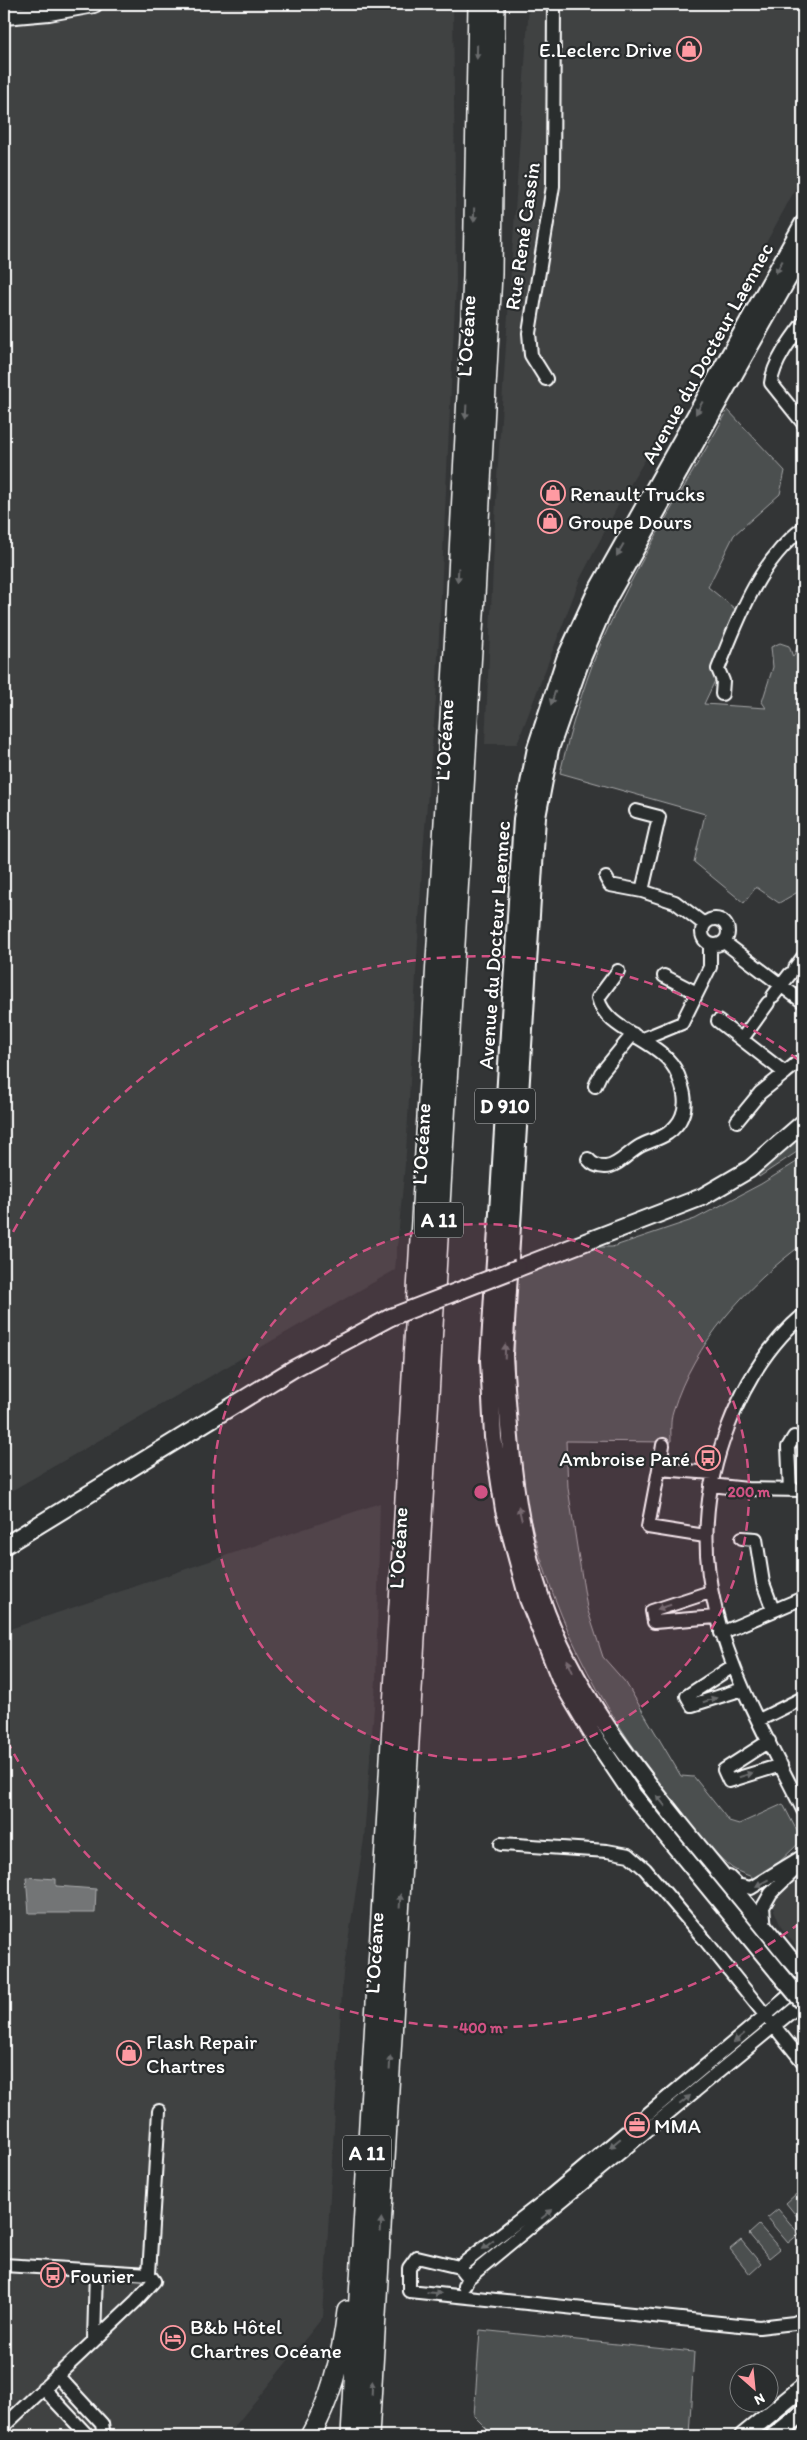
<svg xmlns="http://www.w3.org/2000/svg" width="807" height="2440" font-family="Itim,sans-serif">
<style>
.built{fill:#404243}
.green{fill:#4c4f50;stroke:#a6a7a8}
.water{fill:#737576;stroke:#abacad}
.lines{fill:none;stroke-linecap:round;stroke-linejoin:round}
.minor-casing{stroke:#fff;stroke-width:16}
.major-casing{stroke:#fff;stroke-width:20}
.highway-casing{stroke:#fff;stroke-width:22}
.minor{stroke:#2a2d2e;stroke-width:12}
.major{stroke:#2a2d2e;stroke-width:16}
.highway{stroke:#2a2d2e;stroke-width:19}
.major-bridge-casing{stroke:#fff;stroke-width:20;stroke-linecap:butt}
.major-bridge{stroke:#2a2d2e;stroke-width:16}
.oneway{fill:#6a6c6d}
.ring{fill:none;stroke:#d15284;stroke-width:2.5;stroke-dasharray:9 6}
.labels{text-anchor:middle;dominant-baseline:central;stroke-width:4.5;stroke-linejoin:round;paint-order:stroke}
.shield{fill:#2a2d2e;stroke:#bfc0c0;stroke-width:1}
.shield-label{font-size:20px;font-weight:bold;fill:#fff}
.poi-label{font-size:21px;fill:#fff;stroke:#2a2d2e;text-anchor:start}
.street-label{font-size:21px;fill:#fff;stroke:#2a2d2e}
.centre{fill:#d15284;stroke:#2a2d2e;stroke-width:2.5}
.ring-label{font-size:15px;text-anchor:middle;font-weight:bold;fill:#d15284;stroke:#2a2d2e;stroke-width:4.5;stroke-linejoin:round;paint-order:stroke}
</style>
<rect width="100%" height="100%" fill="#333536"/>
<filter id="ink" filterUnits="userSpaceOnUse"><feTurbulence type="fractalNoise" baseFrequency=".02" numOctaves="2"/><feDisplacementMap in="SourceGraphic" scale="10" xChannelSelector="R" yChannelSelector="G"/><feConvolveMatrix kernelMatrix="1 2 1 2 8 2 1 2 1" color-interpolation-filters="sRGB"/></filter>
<g filter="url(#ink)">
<path class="built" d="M4,4H453L456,283L436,698L423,851L406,1153L395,1270L4,1495Z
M529,4H803V175L674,412L622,498L580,579L517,744H485L497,478Z
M380,1503L376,1681L364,1839L343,1973L323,2317L227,2436H4V1631Z
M803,1868V1955L781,1927L770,1900Z"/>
<path class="green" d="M728,410L785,471L780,494L734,535L708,587L745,617L704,704L766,708L762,702L773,667L771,647L780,643L789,646L793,657L799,644L801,643L803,632V889L779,903L756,887L744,903L694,862L705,814L560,773C570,731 582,690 598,650C634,567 684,489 728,410Z
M803,1131V1148L759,1177L756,1171Z
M803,1158V1244C747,1285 694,1343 673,1411C670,1420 671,1432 671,1442L566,1441L568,1488L577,1547L587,1608L603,1657L626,1683L681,1776L694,1777L729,1821L739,1824L783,1804L798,1833V1844L771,1870L756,1879C749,1875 739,1873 732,1868C707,1848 688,1818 668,1793C598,1707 547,1605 525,1496C511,1424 514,1350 517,1277L596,1247H612L695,1219L761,1184Z
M796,2194L803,2203V2224L786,2203Z
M778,2209L799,2234L788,2243L767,2218Z
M759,2225L780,2249L769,2258L749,2234Z
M741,2240L761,2264L750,2274L730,2249Z
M480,2330L694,2352L689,2436H494L474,2416Z"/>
<path class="water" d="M26,1877L56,1879V1886L96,1889L95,1913H29Z"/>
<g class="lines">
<defs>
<path id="minor" d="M803,323C791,339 773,363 771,383L803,423
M546,379L531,355L529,333L553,186L554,4
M722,694L723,681L718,669C739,617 758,563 803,528
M636,811L659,817L642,891
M606,878L610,885L642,891L675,902L704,924
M702 932a13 13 0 1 1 26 0a13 13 0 1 1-26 0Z
M724,942L803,1002
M795,968L803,957
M664,976L697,993
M773,996L790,974
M718,1021L785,1073L760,1093L737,1121
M643,1039L682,1023L710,967V945
M742,1039L768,1003
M785,1073L797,1063L803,1067
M595,1086L601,1073L633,1034
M588,1159C592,1164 598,1167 605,1167C617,1167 629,1152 640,1146C649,1141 660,1139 668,1133C673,1130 680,1122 682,1116C688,1102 683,1088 678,1075C664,1039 606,1033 598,998L618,971
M803,1315C769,1344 744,1385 728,1427C671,1575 738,1681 803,1810
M659,1469L663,1445
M711,1485L747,1489L803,1490
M790,1490L788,1447L794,1437L803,1442
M705,1536L648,1527L659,1469L713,1473
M742,1538L756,1539L763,1583L773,1610
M710,1592L652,1611L654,1622L716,1617
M721,1633L803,1598
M733,1666L687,1696L692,1705L743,1689
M759,1720L803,1698
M769,1741L724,1770L729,1781L781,1765
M501,1844L607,1851L629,1855L645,1869L705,1940L803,2062
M729,1877L737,1885L751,1888L803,1856
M765,1929L763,1907L771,1893L798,1867
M4,2265L149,2274L154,2281L136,2301L4,2426
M459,2267L544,2201L803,1984
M149,2274L159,2111
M468,2278L459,2267L417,2257L409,2268V2291L759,2327L794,2323L803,2319
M464,2286L468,2278L803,2002
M94,2340L96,2271
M57,2375L102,2424L103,2431L100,2436
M43,2388L88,2436"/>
<path id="major" d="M4,16L49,12L94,4
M803,252L607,600L580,663L550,749L537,817L504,1356C509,1437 514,1520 541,1598C573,1690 632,1765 693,1840C730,1885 767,1930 803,1975
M518,1268L702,1197L750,1169L803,1123
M4,1546L293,1369L391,1317
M778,1972L633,1795L596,1740L561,1681L528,1599L504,1510L493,1437L489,1360L522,819L536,748L565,659L595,594L803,224
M743,2436L803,2387
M774,2436L803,2413"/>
<path id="highway" d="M310,2436C332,2398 342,2355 347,2311
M351,2436L456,614L473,277L478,4
M369,2436L474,615L492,274L495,4"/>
</defs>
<use href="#minor" class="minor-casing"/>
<use href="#major" class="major-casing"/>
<use href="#highway" class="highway-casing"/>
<use href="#minor" class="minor"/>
<use href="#major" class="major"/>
<use href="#highway" class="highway"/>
<defs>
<path id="major-bridge" d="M391,1317L518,1268
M778,1972L803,2002"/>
</defs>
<use href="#major-bridge" class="major-bridge-casing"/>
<use href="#major-bridge" class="major-bridge"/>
</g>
<defs><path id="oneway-solid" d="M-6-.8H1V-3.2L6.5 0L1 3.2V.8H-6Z" transform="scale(1.25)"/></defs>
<g class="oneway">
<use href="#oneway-solid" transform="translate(477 52) rotate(91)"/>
<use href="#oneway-solid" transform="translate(474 215) rotate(91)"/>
<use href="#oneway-solid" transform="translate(779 267) rotate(119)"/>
<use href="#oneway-solid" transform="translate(699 408) rotate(119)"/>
<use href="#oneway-solid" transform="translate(466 412) rotate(93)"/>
<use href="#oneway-solid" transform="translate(620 550) rotate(119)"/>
<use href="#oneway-solid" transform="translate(458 575) rotate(93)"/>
<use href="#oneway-solid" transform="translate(553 698) rotate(108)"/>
<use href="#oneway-solid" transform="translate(505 1351) rotate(-88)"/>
<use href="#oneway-solid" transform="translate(520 1513) rotate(-103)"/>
<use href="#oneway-solid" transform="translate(664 1607) rotate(162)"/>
<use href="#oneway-solid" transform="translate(570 1666) rotate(-113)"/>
<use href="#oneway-solid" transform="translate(710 1700) rotate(-17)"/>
<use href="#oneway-solid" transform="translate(746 1775) rotate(-17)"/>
<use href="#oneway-solid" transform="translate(661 1801) rotate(-130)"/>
<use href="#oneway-solid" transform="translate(762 1883) rotate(152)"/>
<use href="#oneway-solid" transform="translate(400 1901) rotate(-87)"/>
<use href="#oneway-solid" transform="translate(739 2038) rotate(140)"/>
<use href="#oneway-solid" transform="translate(390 2063) rotate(-87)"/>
<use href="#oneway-solid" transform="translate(685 2100) rotate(-40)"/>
<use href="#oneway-solid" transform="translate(615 2143) rotate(140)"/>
<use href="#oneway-solid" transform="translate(547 2214) rotate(-39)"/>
<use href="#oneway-solid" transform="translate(381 2225) rotate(-87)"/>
<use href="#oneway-solid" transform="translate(488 2245) rotate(142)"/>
<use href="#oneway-solid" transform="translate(434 2293) rotate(5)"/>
<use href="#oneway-solid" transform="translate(372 2388) rotate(-87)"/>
</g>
</g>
<circle cx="481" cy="1492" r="268" fill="#d15284" fill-opacity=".12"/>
<g class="ring">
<circle cx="481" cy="1492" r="268"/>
<path d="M800 1923A536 536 0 0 1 6 1739M6 1245A536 536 0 0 1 800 1061"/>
</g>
<defs>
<symbol id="shop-ring" viewBox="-11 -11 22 22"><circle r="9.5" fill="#2a2d2e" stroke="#ff9aa2" stroke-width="1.5"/><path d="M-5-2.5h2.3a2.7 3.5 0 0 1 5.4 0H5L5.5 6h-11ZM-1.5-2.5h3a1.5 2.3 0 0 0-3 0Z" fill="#ff9aa2"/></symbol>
<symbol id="bus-ring" viewBox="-11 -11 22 22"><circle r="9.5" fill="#2a2d2e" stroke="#ff9aa2" stroke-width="1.5"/><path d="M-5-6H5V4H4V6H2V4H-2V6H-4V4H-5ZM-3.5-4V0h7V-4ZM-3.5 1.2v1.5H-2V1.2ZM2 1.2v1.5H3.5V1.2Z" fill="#ff9aa2"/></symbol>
<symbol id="office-ring" viewBox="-11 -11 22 22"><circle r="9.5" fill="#2a2d2e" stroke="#ff9aa2" stroke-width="1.5"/><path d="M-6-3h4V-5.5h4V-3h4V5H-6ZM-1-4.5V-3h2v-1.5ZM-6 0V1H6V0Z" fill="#ff9aa2"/></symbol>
<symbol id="hotel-ring" viewBox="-11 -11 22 22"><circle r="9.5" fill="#2a2d2e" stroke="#ff9aa2" stroke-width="1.5"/><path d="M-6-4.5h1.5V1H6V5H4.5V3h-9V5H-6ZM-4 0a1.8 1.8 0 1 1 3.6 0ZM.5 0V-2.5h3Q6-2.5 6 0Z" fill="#ff9aa2"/></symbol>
</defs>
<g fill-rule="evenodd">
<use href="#shop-ring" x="675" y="35" width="28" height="28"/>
<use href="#shop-ring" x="539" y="479" width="28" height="28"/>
<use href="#shop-ring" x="536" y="507" width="28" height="28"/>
<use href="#bus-ring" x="694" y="1444" width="28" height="28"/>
<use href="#shop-ring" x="115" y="2039" width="28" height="28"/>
<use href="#office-ring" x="623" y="2111" width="28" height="28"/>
<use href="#bus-ring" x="39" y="2261" width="28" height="28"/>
<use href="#hotel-ring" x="159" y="2324" width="28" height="28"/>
</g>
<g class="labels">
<g class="shield">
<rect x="475" y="1088.5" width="60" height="35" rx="4"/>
<rect x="415" y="1202.5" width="48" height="35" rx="4"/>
<rect x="343" y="2135.5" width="48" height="35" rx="4"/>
</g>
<g class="shield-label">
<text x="505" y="1106">D 910</text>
<text x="439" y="1220">A 11</text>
<text x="367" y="2153">A 11</text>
</g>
<g class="poi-label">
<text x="672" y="49" text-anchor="end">E.Leclerc Drive</text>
<text x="570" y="493">Renault Trucks</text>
<text x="568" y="521">Groupe Dours</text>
<text x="690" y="1458" text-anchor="end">Ambroise Paré</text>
<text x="146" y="2041">Flash Repair<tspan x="146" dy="24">Chartres</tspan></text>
<text x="654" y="2125">MMA</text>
<text x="70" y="2275">Fourier</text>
<text x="190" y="2326">B&amp;b Hôtel<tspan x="190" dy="24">Chartres Océane</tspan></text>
</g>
<g class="street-label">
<text transform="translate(522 236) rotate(-82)">Rue René Cassin</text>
<text transform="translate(466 336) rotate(-87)">L’Océane</text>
<text transform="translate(707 353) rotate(-61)">Avenue du Docteur Laennec</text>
<text transform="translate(444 740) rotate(-87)">L’Océane</text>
<text transform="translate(494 945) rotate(-86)">Avenue du Docteur Laennec</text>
<text transform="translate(421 1144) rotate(-87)">L’Océane</text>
<text transform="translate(398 1548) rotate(-87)">L’Océane</text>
<text transform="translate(374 1953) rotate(-87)">L’Océane</text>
</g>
</g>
<circle cx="481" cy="1492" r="8" class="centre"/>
<g class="ring-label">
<text x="749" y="1497">200 m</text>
<text x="481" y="2033">400 m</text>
</g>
<rect width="807" height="2440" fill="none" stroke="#2a2d2e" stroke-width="20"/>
<rect x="10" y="10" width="787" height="2420" fill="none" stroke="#fff" stroke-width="2" filter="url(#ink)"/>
<g transform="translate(754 2388) rotate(153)"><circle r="24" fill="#2a2d2e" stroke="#7f8182"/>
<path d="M0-4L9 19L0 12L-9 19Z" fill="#ff9aa2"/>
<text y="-8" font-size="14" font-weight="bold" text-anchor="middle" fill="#ffffff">N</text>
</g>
</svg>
